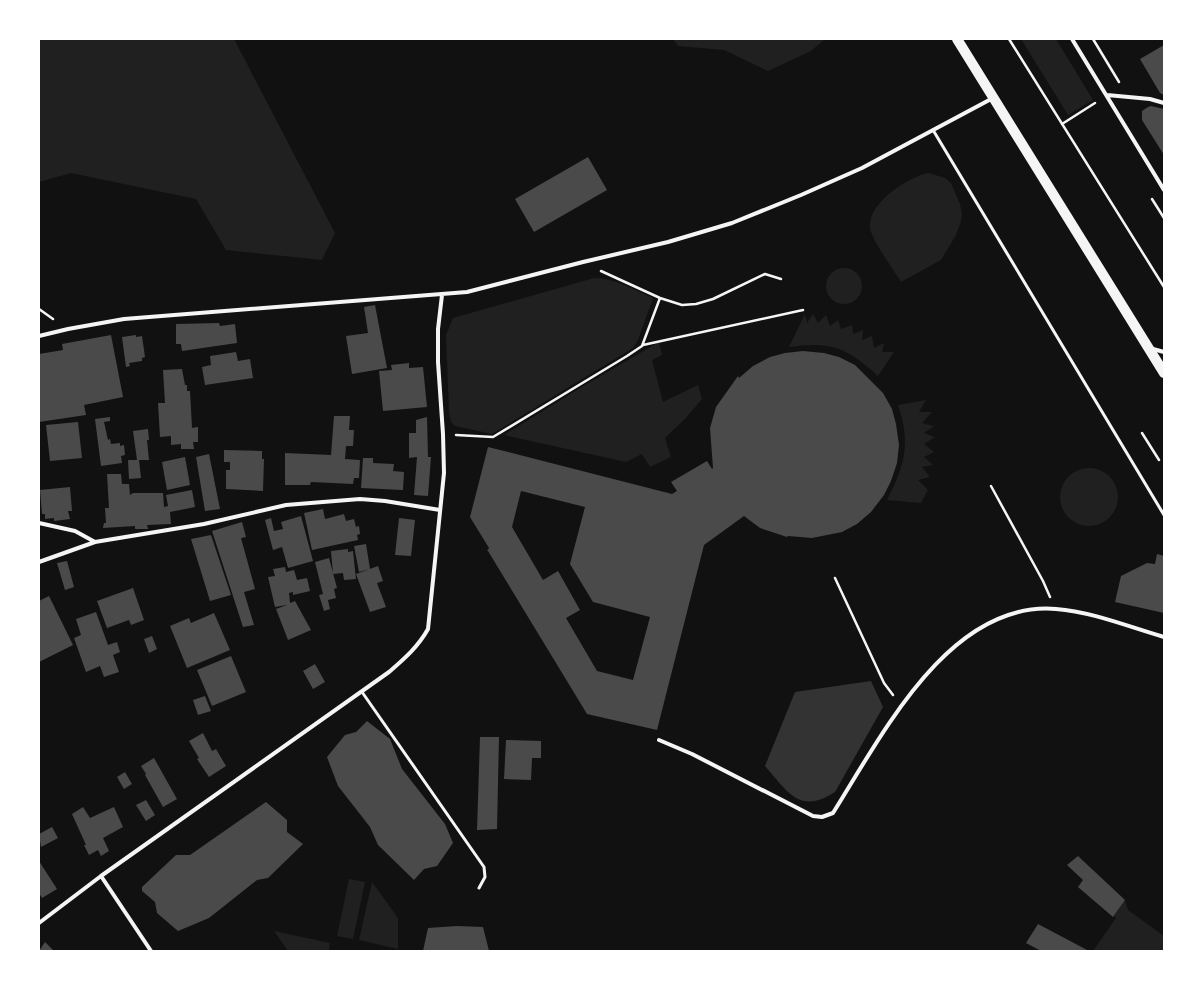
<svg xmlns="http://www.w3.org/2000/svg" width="1203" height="990" font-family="'PT Sans Narrow',sans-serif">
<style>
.green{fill:#202020}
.water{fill:#333}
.building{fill:#4a4a4a;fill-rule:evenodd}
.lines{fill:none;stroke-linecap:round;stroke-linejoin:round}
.path{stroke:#f5f5f5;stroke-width:2.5}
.service{stroke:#f5f5f5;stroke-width:3}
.minor{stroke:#f5f5f5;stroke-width:4}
.primary{stroke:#f5f5f5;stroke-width:10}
</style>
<rect width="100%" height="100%" fill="#111"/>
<path class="green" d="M39,39H234L335,233L322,260L226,250L196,199L71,173L39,182Z
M673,39H825L811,51L768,71L724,50L678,46Z
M1021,39H1056L1093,100L1068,115Z
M929,173L945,178L951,183L960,204L962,214L961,221L956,235L941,260L901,282C892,267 877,248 871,232C862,206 909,176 929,173Z
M826 286a18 18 0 1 1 36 0a18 18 0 1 1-36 0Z
M594,278C615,278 634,290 653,298L638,340L633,348L492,434L455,426L451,422L449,413L446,335L453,318Z
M805,314L807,323L813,314L818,323L826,315L830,326L838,320L841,329L852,325L853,334L863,330L862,340L872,336L874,348L884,343L882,352H894L878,376C847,348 832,341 789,347Z
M659,342L662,355L652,360L663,402L698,385L702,399L686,418L665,438L671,457L650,467L642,454L626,462L504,435L580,388Z
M926,400L919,412H932L922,423L934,426L924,433L935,437L924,444L934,452L924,457L933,465L922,467L930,477L918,480L928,490L921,503L887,500C905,466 911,442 898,405Z
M1060 497a29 29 0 1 1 58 0a29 29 0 1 1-58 0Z
M349,879L365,882L353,939L337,936Z
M372,882L398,918V949L359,940Z
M1125,900L1128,910L1164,936V951H1093L1116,918L1114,916Z
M274,931L330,943L329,951H288Z"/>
<path class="water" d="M871,681L883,707L835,792C799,815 788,792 765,766L795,692Z"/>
<path class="building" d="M1164,45V95L1160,93L1140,59Z
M1151,106L1164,109V155L1142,120V111L1148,107Z
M588,157L607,190L534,232L515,199Z
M375,305L387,368L352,374L346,336L368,333L364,307Z
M219,323L220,326L235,324L237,343L182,351L181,344H176V324Z
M111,335L123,397L84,405L86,415L39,422V354L63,350L62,344Z
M136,335V337L142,336L145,357L142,358V361L129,363L130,366L126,367L122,337Z
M803,351L824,353L839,357L855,365L883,393L892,409L896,424L899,445L897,463L891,481L884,495L871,512L857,524L842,532L812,538L788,536L787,537L760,528L744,516L704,545L657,730L587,714L488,551H487L489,548L470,517L488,447L672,494L677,491L671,482L707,461L712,469L713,468L710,428L716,407L738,376L739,378L753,366L770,357L785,353ZM521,491L585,507L570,564L593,602L650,617L633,680L597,671L566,618L580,610L558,571L543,580L512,527Z
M236,352L238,361L250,359L253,378L205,385L202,367L211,365L210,356Z
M409,363V368L423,367L427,407L383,411L379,371L392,370L391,365Z
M182,369L185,385H187V391H190L192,428L198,427V442H193L194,449H181V444L171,445V436L160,437L158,403H165L163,370Z
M334,416H350L349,430H354L353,446H346L345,459L360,460L359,478H354L353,484L311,482L310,485H285V453L331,455Z
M110,417V421L104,422L108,440L110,439L111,444L120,443V446L124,445L125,455L121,456L122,463L101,466L95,419Z
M427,417L428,457H431L428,496L414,495L417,457L409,458V433H416V420Z
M78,422L82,458L50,461L46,425Z
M148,429L149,440H147L149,460H139L141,478L129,479L128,460H137L133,431Z
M224,450L262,451V459H264L263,491L226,489V470H230V462H224Z
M209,454L220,509L205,511L196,457Z
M185,457L190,485L167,490L162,462Z
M363,458H373V463L394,464L393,471L404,472L403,490L361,488Z
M107,474H121L122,484H129L130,495L133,493H163L164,507L168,506L166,495L192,490L195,507L170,512L171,524L147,525L148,529H135V526L103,528L104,523H106L105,508H109Z
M70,487L72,511H68L70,519L54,521V518L45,519V514H42L40,490Z
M323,509L325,519L344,514L346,521L354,519L356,527L359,526L360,534L357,535L358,540L312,550L304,513Z
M301,516L313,561L288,568L282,547L273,550L265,520L271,518L274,531L283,529L281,522Z
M399,518L415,520L411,556L395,555Z
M242,522L246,537L241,538L255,589L244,592L254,625L243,627L212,531Z
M211,535L231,595L210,601L191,539Z
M366,544L370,569L359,572L354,546Z
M348,549V552L353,551L356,579L344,580L343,573L333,574L331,551Z
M1157,554L1164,556V613L1115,602L1121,576L1147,563L1155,564Z
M329,558L337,588L334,589L336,598L328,600L330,609L324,611L319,595L323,594L315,562Z
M67,561L74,587L65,590L57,563Z
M378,566L383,581L377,583L386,607L370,612L356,574Z
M285,567L286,572L294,570L297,580L307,578L310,591L293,595V592L289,593L290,603L295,601L311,630L288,640L276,609L287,605L275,607L268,577L275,576L273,569Z
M133,588L144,620L131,625L129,620L107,628L97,601Z
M49,596L73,645L39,662V601Z
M96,612L108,645L117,642L120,652L113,655L119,672L104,677L100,666L86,672L74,638L81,635L76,619Z
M214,613L230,650L187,668L170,626L189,618L191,623Z
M152,636L157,649L149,653L144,639Z
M231,656L246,692L212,706L197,670Z
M315,664L325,682L313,689L303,671Z
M205,696L211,711L198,715L193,700Z
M367,721L390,739L402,769L445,824L453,843L437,866L424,869L414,880L378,845L370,827L338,786L327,757L345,735L356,732Z
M203,733L212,751L216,749L226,766L209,777L197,759L199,758L189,741Z
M480,737H499L497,829L477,830Z
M506,740L541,741V758H532L531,780L504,779Z
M154,758L177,799L163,807L145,775L146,774L141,766Z
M125,772L132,784L124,789L117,777Z
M146,800L155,815L146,821L136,805Z
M266,802L287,820V832L303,844L268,878L257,880L209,918L178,931L157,913L155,902L142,891V887L176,855H190Z
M83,807L90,818L114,807L123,827L103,838L109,851L101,856L98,850L89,855L84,845H86L72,814Z
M52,827L58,838L41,847L39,834Z
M1078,856L1125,900L1113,917L1078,887L1083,880L1067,865Z
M39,861L57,889L42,898L39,893Z
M1038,924L1089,951H1041L1026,943Z
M457,926L483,927L489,951H423L428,928Z
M45,942L54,951H39Z"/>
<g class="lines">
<path class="path" d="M1009,39L1164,287
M1093,39L1119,82
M1062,124L1095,103
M1152,199L1164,218
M601,271L660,298L682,305L696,304L713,299L765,274L781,279
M39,309L53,319
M643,345L803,310
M1142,433L1159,460
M456,435L493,437L627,356L642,346L660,298
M991,486L1043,581L1050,597
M835,578L884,683L893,695"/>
<path class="service" d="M933,130L1164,515
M362,692L484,867L485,877L479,888"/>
<path class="minor" d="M1072,39L1164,190
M1107,95L1150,99L1164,103
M39,336L68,329L124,319L467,292L583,262L668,242L732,223L801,195L862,168L993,98
M1153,349L1164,352
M39,523L75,531L95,542
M39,562L95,542L204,524L286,505L360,499L385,501L440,510
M659,740L692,754L813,816L822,817L833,813C881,737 949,600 1056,609C1093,612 1129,627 1164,637
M101,876L151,951
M39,923L101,876L389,672C404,659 418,647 428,629L444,473L443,434L438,362V329L442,295"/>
<path class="primary" d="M957,39L1164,373"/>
</g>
<rect width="1203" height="990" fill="none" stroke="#ffffff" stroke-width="80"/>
</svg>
